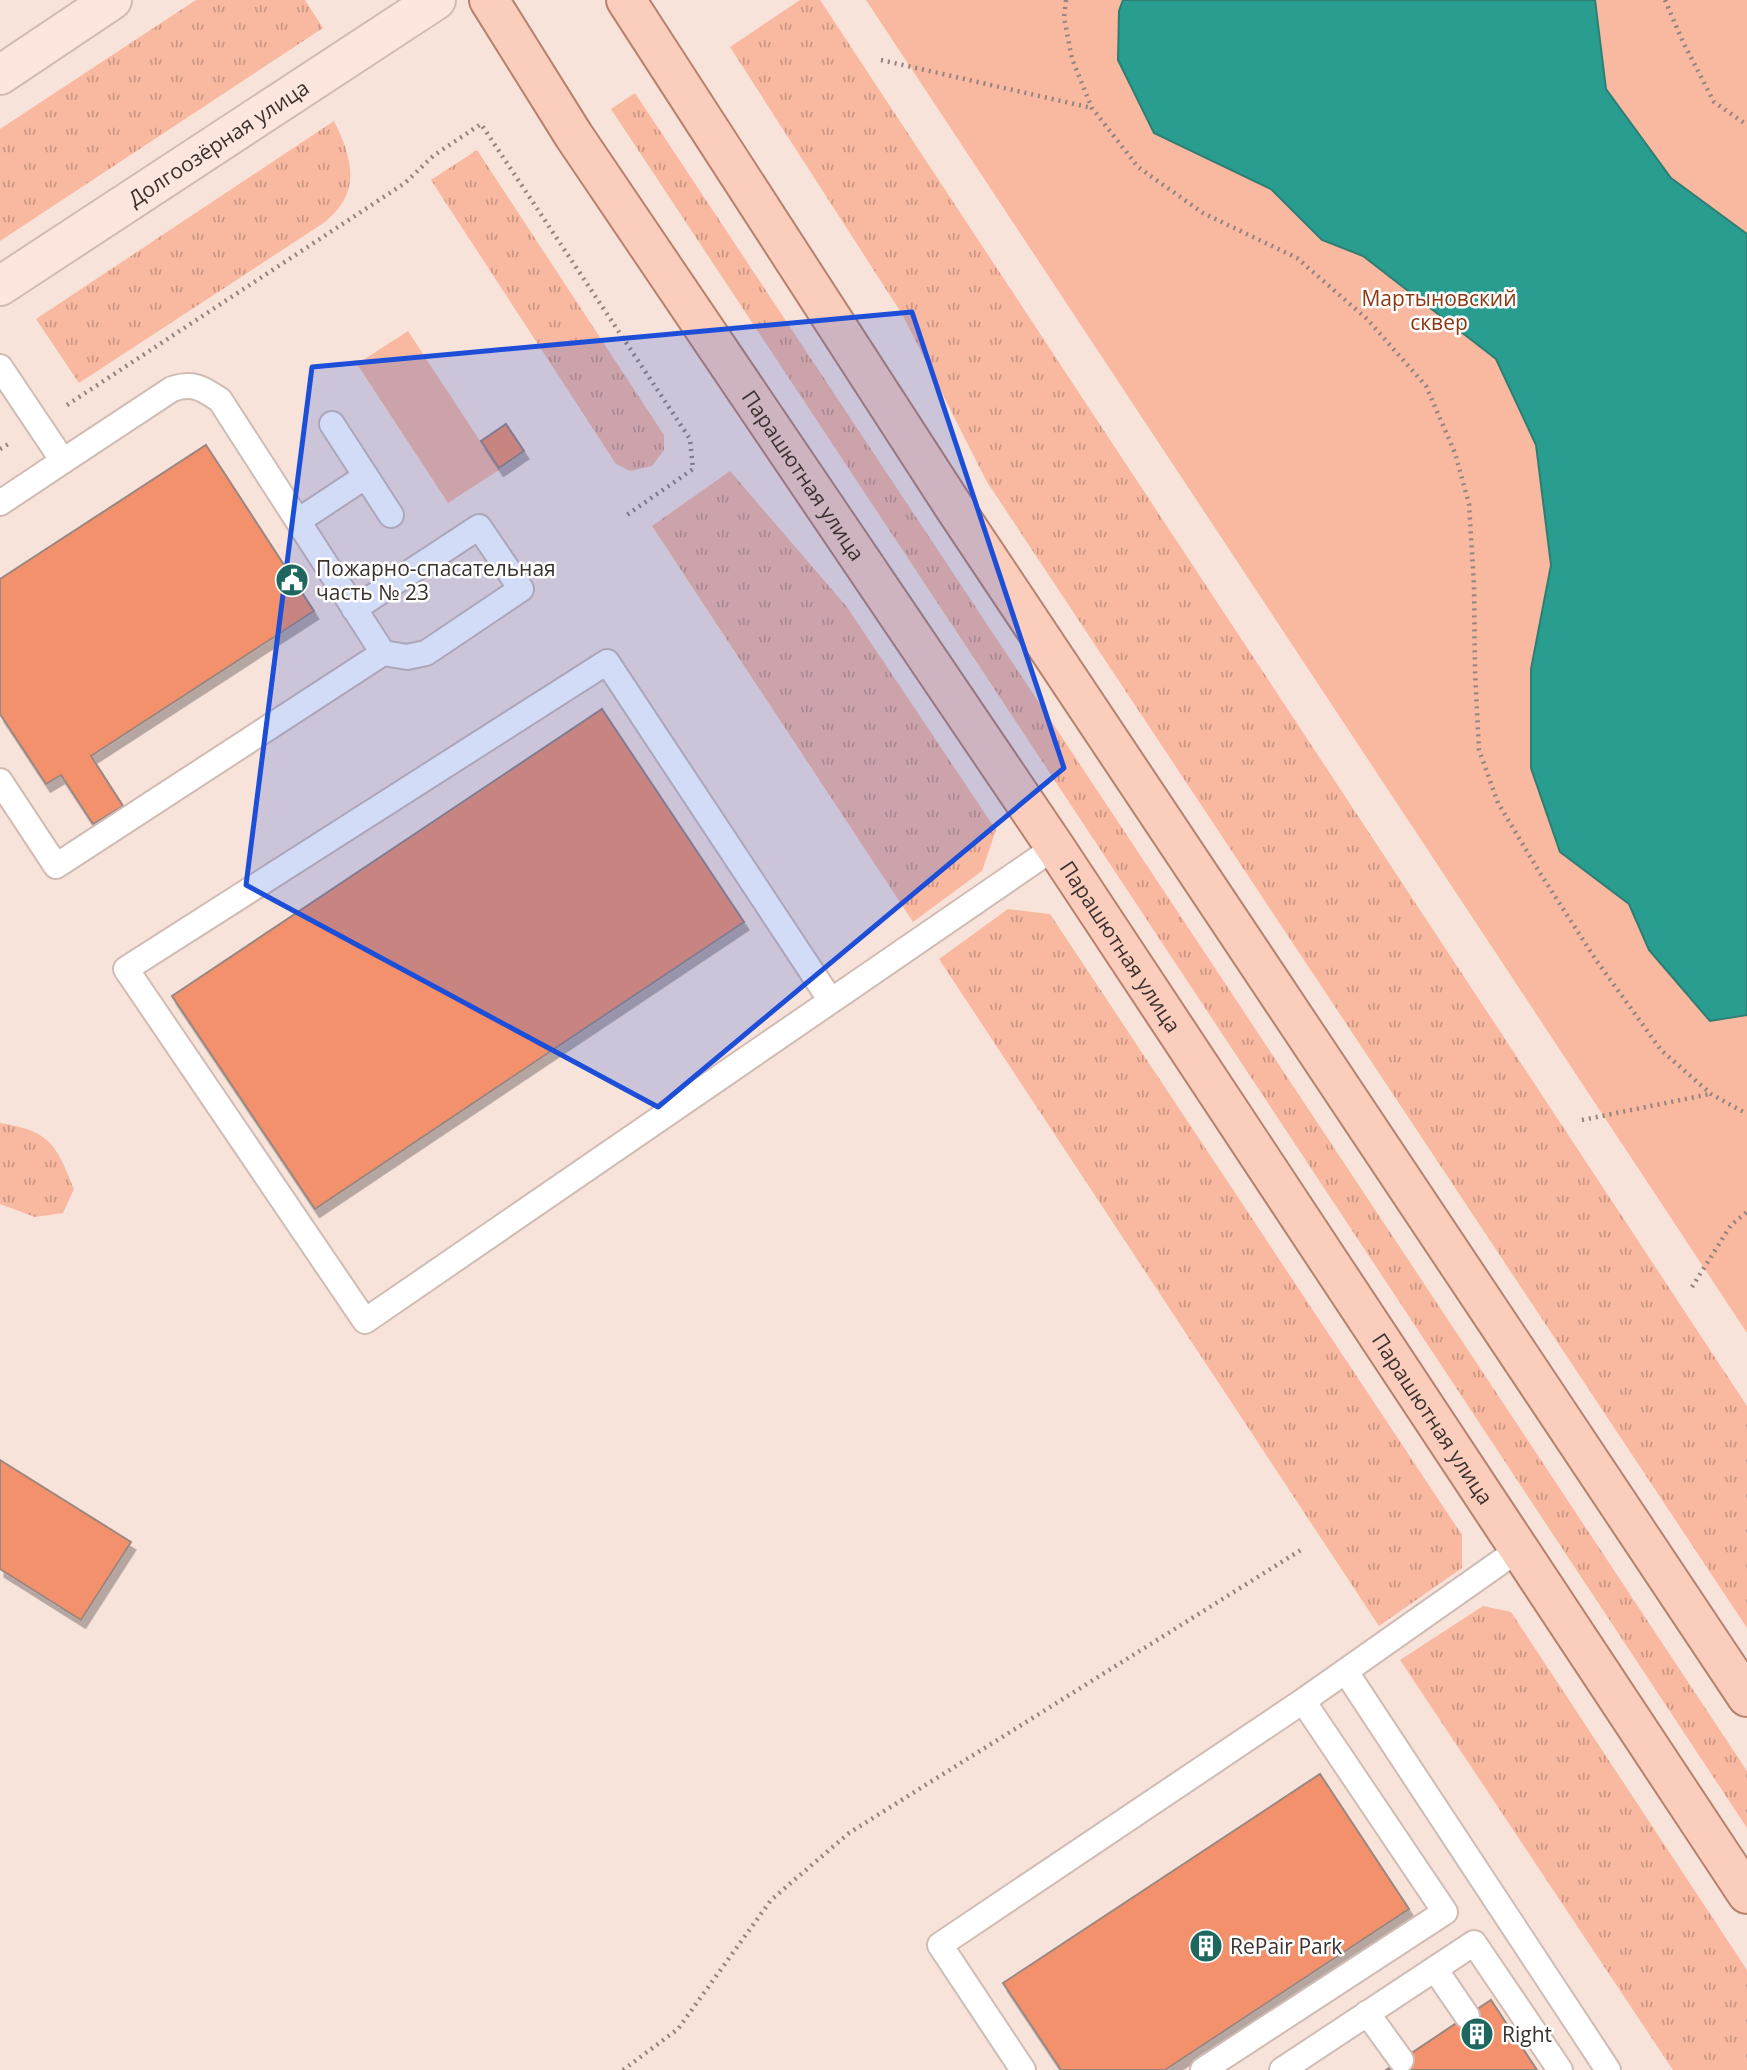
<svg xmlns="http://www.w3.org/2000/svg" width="1747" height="2070" font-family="'Open Sans',sans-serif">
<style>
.grass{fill:url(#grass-tufts)}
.park{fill:#f9b8a0}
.water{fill:#299e90;stroke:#2e7e73;stroke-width:2}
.building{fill:#f2916c;stroke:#9b8780;stroke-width:2;filter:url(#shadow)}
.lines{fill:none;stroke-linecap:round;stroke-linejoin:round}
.lane-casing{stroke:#d1bcb4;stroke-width:28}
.secondary-casing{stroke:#d1bcb4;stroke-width:42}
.primary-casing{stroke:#b6816d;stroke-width:42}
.path{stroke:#93847f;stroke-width:4.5;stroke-dasharray:2 5;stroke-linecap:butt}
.lane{stroke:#fff;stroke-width:24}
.secondary{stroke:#fde6dd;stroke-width:38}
.primary{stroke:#fbcdbc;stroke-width:38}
.marked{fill:#1d4ed8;fill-opacity:0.2;stroke:#1d4ed8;stroke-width:5;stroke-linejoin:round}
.labels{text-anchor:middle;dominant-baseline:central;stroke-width:5;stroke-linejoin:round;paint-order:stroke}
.street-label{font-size:21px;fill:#3b322f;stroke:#fff}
.park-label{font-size:21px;fill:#8d3710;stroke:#fff}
.poi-label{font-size:21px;fill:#3b322f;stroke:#fff;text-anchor:start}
</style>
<defs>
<pattern id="grass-tufts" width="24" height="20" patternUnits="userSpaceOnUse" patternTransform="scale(1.75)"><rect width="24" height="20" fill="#f9b8a0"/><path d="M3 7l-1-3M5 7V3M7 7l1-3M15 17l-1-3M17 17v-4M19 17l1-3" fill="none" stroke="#cb9683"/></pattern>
<filter id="shadow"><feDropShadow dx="4.5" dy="8" stdDeviation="0" flood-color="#0004"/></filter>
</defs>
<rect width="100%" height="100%" fill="#f8e3db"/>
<path class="grass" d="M196,0H305L323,28L0,241V129Z
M800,0H820L1747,1406V1628L987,482L902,314L730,47Z
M635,93L1747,1771V1828L611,109Z
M334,121C347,147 360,180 340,206C336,212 330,217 325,222L79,383L36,319Z
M477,150L664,435V450L652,466L630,471L616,464L431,180Z
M730,471L847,607L996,830L982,871L913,922L652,526Z
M1008,909L1050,914L1462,1535V1568L1379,1626L939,959Z
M0,1123C50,1131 56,1144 74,1189L63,1213L35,1217L0,1204Z
M1483,1606L1511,1612L1747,1970V2070H1673L1400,1660Z"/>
<path class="park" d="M866,0H1747V1333Z
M408,331L499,470L448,503L357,364Z"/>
<path class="water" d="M1123,0H1595L1606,89L1671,178L1747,234V1015L1710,1021L1649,950L1629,904L1560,852L1531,768V669L1551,565L1536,445L1496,359L1363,256L1322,240L1271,189L1154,133L1118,60L1119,11Z"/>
<path class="building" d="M506,424L524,451L499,468L481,441Z
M206,445L314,611L91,756L123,806L93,824L61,775L46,784L0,714V579Z
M602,709L744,922L315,1209L172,996Z
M0,1460L131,1542L81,1620L0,1569Z
M1320,1774L1409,1909L1165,2070H1061L1003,1983Z
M1491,2000L1537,2070H1386Z"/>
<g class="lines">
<defs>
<path id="lane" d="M0,367L63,461L0,503
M332,424L391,515
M298,521L366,476
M354,609L479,527L521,589L426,653L407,657L383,653
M0,781L56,866L383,653L220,400C202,388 194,382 172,389L63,461
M831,1001L607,662L126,969L365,1321L1055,847
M1346,1672L1608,2070
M1303,1701L1519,1549
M1435,1969L1467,2016
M1367,2013L1401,2060
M1023,2070L940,1945L1303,1701L1445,1912L1203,2070
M1282,2070L1474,1943L1560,2070"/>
<g id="secondary">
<path d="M0,75L112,0"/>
<path id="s1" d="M0,286L436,0"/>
</g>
<g id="primary">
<path id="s2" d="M489,0L574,136L1055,847L1747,1894"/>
<path d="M626,0L952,504L1747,1697"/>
</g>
</defs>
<use href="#lane" class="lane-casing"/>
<use href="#secondary" class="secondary-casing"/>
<use href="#primary" class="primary-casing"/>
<path class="path" d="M1066,0L1064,17L1072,59L1092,108L1138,167L1203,213L1297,258L1367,319L1426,386L1455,453L1469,504L1474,585L1475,672L1479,750L1498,803L1540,873L1596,960L1661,1050L1711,1094L1747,1114
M1665,0L1683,42L1714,102L1747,125
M881,60L1092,108
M67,405L405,183L433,156L481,124L690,439L693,469L624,517
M0,449L10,443
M1582,1120L1710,1094
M1692,1287L1731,1225L1747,1212
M623,2070L678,2029L771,1900L849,1833L1304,1548"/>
<use href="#lane" class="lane"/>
<use href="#secondary" class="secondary"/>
<use href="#primary" class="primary"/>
</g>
<path class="marked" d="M912,312L1064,768L658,1107L246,885L312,367Z"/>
<defs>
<symbol id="civic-disc" viewBox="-11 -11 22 22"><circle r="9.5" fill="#1e675e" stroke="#fff"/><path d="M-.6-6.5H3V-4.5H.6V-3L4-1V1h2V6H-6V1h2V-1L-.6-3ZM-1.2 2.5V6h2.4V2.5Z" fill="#fff"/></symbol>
<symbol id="building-disc" viewBox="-11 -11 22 22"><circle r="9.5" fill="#1e675e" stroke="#fff"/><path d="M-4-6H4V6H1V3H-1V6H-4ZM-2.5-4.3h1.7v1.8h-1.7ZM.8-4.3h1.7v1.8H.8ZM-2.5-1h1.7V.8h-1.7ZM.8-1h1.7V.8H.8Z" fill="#fff"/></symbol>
</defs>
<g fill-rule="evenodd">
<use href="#civic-disc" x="273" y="561" width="38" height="38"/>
<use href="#building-disc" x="1187" y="1927" width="38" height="38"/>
<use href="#building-disc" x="1458" y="2015" width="38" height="38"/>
</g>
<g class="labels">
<g class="street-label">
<text stroke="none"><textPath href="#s1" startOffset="261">Долгоозёрная улица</textPath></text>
<text stroke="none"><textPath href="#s2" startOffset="570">Парашютная улица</textPath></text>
<text stroke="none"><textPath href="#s2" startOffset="1138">Парашютная улица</textPath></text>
<text stroke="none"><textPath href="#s2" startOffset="1704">Парашютная улица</textPath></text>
</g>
<g class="park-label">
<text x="1439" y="298">Мартыновский<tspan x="1439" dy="24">сквер</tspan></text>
</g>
<g class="poi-label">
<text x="316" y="568">Пожарно-спасательная<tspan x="316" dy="24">часть № 23</tspan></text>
<text x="1230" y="1946">RePair Park</text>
<text x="1502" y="2034">Right</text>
</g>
</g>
</svg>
